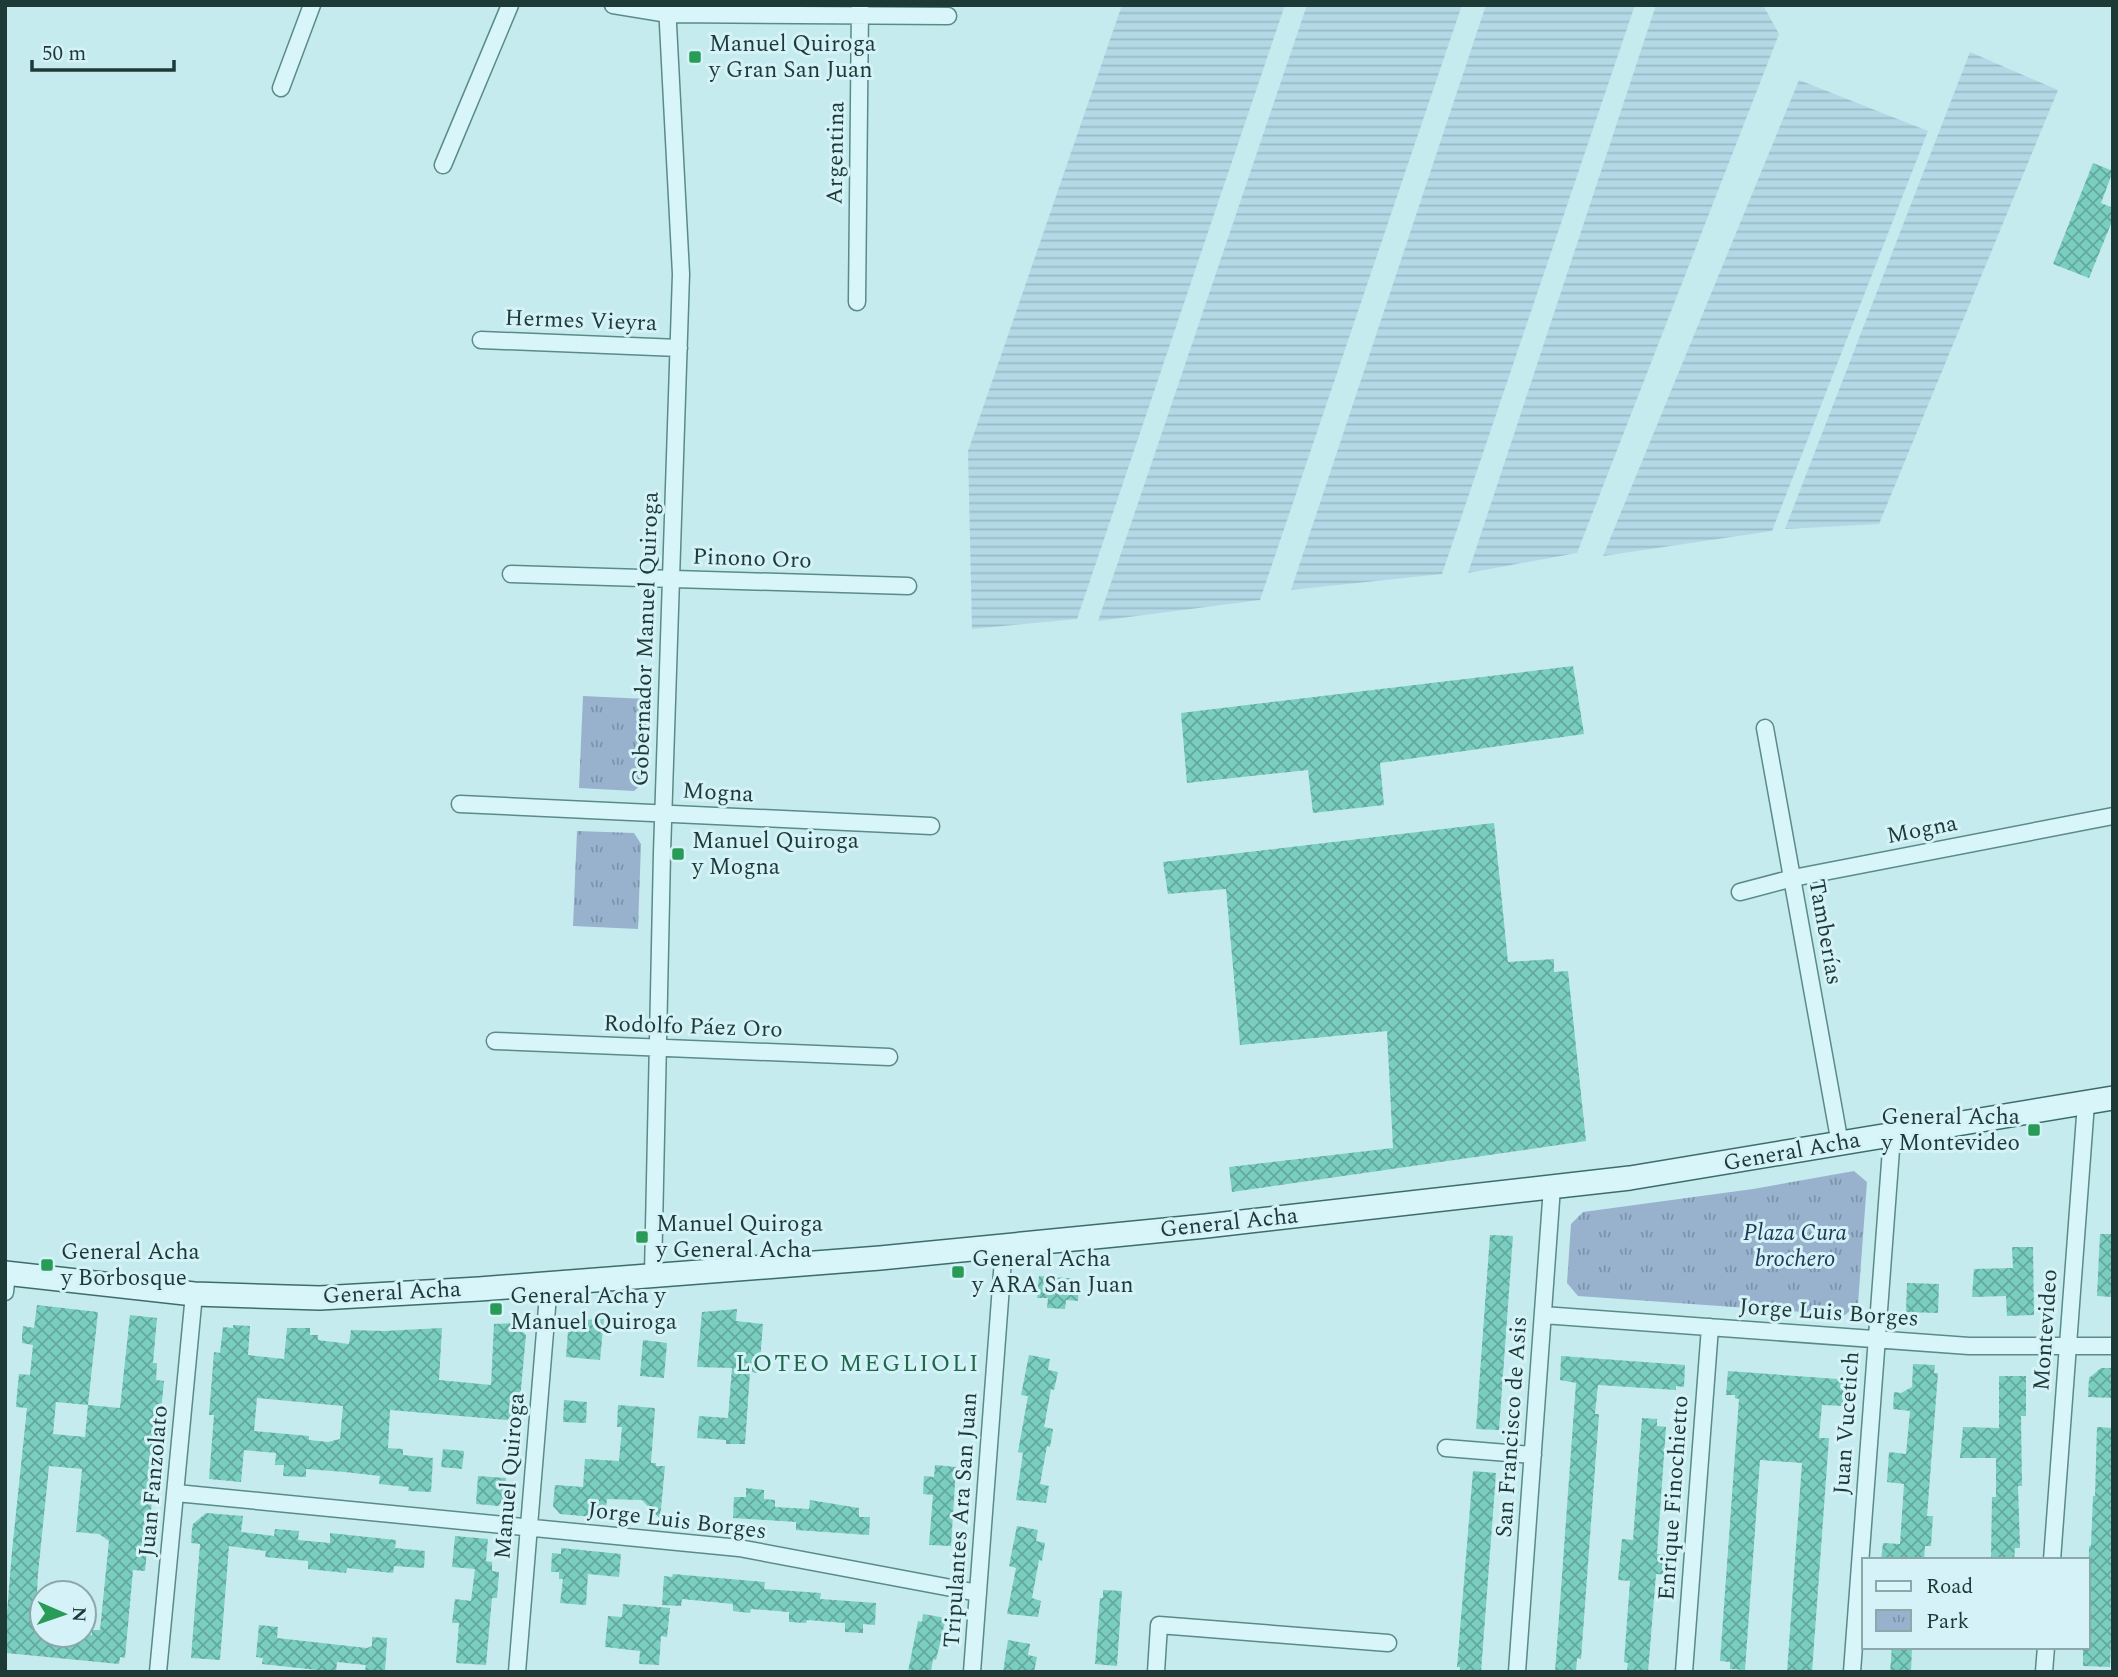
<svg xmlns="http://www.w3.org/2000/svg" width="2118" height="1677" font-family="Spectral,serif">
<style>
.farmland{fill:url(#farmland-rules)}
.park{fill:url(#park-tufts)}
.building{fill:url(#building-cross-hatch);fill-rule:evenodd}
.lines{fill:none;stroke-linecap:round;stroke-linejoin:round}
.minor-casing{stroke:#5a8b88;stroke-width:19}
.secondary-casing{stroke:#3d6d68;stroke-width:26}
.minor{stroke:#d8f6fa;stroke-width:16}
.secondary{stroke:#d8f6fa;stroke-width:23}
.poi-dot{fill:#289b57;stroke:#d4f2f7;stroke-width:2.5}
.labels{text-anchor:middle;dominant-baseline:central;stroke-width:6;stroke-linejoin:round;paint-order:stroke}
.poi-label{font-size:23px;fill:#1e3a37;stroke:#d4f2f7;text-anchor:start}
.street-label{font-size:23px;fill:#1e3a37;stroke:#d4f2f7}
.park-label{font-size:23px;font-style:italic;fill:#243657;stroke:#d4f2f7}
.neighbourhood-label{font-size:24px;letter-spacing:2px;fill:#1d684b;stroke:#d4f2f7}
</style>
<defs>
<pattern id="farmland-rules" width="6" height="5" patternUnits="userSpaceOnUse" patternTransform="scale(1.75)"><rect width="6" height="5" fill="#b2d9e5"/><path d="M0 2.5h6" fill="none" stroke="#99bbc5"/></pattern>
<pattern id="park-tufts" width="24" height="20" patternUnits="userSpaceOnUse" patternTransform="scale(1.75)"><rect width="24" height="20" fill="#98b2ce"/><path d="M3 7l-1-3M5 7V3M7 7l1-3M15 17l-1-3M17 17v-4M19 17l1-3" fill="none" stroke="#7b92a8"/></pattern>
<pattern id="building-cross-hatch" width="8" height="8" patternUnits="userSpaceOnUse" patternTransform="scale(1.75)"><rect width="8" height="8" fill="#7acec0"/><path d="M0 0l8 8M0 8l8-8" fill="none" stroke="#63a89d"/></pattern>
</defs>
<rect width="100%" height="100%" fill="#c5ebef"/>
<path class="farmland" d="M1122,5H1285L1077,619L972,629L968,451Z
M1307,5H1462L1260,600L1098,621Z
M1486,5H1635L1442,574L1291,590Z
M1656,5H1763L1779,34L1577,553L1468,573Z
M1970,52L2058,90L1879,524L1785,529Z
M1799,80L1928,131L1772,531L1603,556Z"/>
<path class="park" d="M583,696L647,699L644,782L634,791L579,788Z
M577,831L634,833L641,844L638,929L573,926Z
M1854,1171L1867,1182L1858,1304L1845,1315L1578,1296L1567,1283L1571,1224L1583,1212L1753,1189Z"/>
<path class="building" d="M2093,163L2113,171L2101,203L2113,208V219L2089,278L2053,264Z
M1573,666L1584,734L1380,763L1384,805L1313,813L1308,770L1187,783L1181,713Z
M1494,823L1508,962L1554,959V972L1568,971L1586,1141L1232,1192L1229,1167L1393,1148L1387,1031L1240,1045L1226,889L1168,894L1163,862Z
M2100,1234H2113V1297L2097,1296Z
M1490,1235L1513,1236L1499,1430L1476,1429Z
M2012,1247H2033L2034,1315L2007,1316L2006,1296L1972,1297L1974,1269L2013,1268Z
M1039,1276L1079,1279L1078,1301L1066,1300L1065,1309L1047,1308L1048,1298H1037Z
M1907,1283L1939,1284L1938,1313L1906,1312Z
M37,1305L98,1312L88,1405L120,1408L130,1315L157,1318L153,1363H157L156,1380L164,1381L145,1571L133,1570L125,1658L120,1657L119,1664L6,1653L5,1637L12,1551L27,1408L16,1407L17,1394L19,1374L30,1375L33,1345L22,1343V1335L23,1326L34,1328ZM56,1402L88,1405L85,1437L53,1434ZM49,1466L82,1469L76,1532L99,1534L109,1541L100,1630H92V1635H38L42,1593L37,1592L38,1574Z
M737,1309L736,1321L763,1324L759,1373L750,1372L745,1444H726V1440L697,1438L699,1416L728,1418L732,1368L697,1367L702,1312Z
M604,1319L600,1360L566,1357L568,1331L575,1324H584L585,1320Z
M513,1323L526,1335L518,1421L390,1410L388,1448L403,1449V1455L433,1458L431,1492L408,1491L409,1487L379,1484L380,1476L345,1472L306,1469V1477L283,1476L284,1465H275L276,1453L244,1450L241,1482L209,1479L214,1415H209L214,1352L220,1353L223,1327L233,1328V1325L250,1326L248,1355L284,1359L287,1328H310V1335H318V1340L349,1344L351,1330L384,1331L442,1328L439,1380L491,1385L494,1324ZM257,1398L343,1406L340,1439L328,1442L309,1440V1436L254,1431Z
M643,1340L667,1343L664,1378L640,1376Z
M1029,1355L1050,1359L1048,1370L1058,1372L1054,1390L1051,1389L1044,1427L1053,1429L1050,1447L1047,1446L1040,1484L1049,1486L1046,1503L1016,1500L1023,1453L1018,1452L1028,1396L1021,1395Z
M1561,1356L1685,1365L1684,1387L1676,1386V1390L1598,1385L1595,1414H1599L1581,1659L1577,1658L1576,1672H1555L1576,1383L1560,1380Z
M1913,1364L1935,1365L1934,1373H1938L1927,1516H1933L1931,1546H1925L1924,1560H1881L1883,1543L1900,1544L1904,1484L1887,1482L1889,1452L1906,1454L1910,1411L1893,1409L1894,1392L1901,1393L1912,1387Z
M2101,1368H2113V1398L2088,1397L2089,1378Z
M1728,1371L1852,1380L1850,1402L1843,1401V1406L1822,1405L1819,1438H1829L1812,1672H1787L1802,1463L1760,1460L1745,1670L1730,1669V1662L1720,1661L1739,1399L1735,1398V1395H1726Z
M1999,1376H2026V1416H2021L2022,1486H2018L2020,1548H2015L2014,1560H1991L1992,1497H1996V1458H1960L1963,1427L1999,1428Z
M564,1400L587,1402L586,1423L563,1422Z
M618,1405L655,1408L651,1463H656V1466H665L660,1519L642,1500L607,1499L605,1518L560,1514L553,1506L555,1485L583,1487L585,1459L619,1461L622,1427H617Z
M1642,1418L1657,1419V1426L1666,1427L1657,1554L1671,1555L1670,1575L1656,1574L1648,1672L1627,1670L1628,1663L1624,1662L1630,1581L1618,1580L1622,1539L1633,1540Z
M2097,1427L2113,1428V1601L2110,1667L2083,1666V1647H2088L2089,1546H2091L2093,1496H2095Z
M443,1449L464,1451L462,1469L441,1467Z
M935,1465L956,1467L951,1546L929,1545L933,1495L923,1494L924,1476L934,1477Z
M1473,1471L1496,1473L1481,1672H1460V1667H1457Z
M478,1476L506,1478L504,1501L498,1506L476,1504Z
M746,1488L764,1490V1499L775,1500V1507L809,1509L810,1500L859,1508V1517H870L869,1535L796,1530V1522L733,1518L734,1497H746Z
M206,1513L243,1516L241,1532L274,1536L275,1529L299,1531L298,1540L330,1543V1533L396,1540L395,1548L425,1551L424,1568L394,1566L393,1573L347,1568L346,1573L308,1569V1561L265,1557L266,1551L229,1546L220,1660L191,1658L200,1544L191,1543L192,1529L193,1524Z
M1017,1526L1038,1530L1036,1541L1045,1543L1042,1561L1039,1560L1032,1598L1041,1601L1038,1617L1007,1614L1016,1568L1009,1566Z
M455,1536L488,1539L486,1561L492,1562V1571L499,1572L497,1598H492L486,1665L456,1663L459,1623H452L455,1599L471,1601L475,1569L452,1567Z
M561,1548L621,1554L619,1577L588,1574L586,1605L560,1603L563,1579H559V1572H551L552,1553L561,1554Z
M673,1574L765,1582L764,1589L821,1593L820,1599L876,1603L875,1625L863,1624V1633L845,1632V1623L807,1620L806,1623L789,1622V1612L751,1609L750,1613L733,1611V1604L682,1599L681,1606L662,1605L664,1576L672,1577Z
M1103,1590L1122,1591L1117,1666L1095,1664L1100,1598H1103Z
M623,1604L670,1608L667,1637L661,1636L659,1665L639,1664L640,1651L605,1647L608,1616L622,1617Z
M923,1614L946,1618L936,1660L933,1659L931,1672H908L918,1621L922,1622Z
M259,1625L278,1627L277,1638L367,1648L372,1646V1637L387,1638L385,1671H365L366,1665L337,1662L336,1672L262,1664L263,1658L256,1657Z
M1008,1640L1030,1644L1028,1655L1037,1657L1034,1672H1003Z
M1892,1647H1912L1911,1672H1890Z"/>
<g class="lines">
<defs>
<path id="minor" d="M613,5L668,14L948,16
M281,88L312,5
M443,165L510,5
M857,302L860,5
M481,340L679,348
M511,574L908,586
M1765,728L1840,1144
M460,804L931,826
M1740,892L1793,878L2113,816
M495,1041L889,1057
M653,1275L662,853L681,274L667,5
M5,1292L7,1273
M1543,1315L1969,1346H2113
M1446,1448L1533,1455
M176,1493L739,1548L978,1593
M2052,1560L2086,1103
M158,1672L194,1294
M517,1672L549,1283
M972,1672L1004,1246
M1156,1672L1159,1625L1388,1643
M1517,1672L1552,1187
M1684,1672L1710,1327
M1852,1672L1892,1136
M2044,1672L2046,1647"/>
<path id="secondary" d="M5,1273L194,1294L320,1298L479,1289L880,1258L1206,1226L1630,1178L2113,1098"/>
</defs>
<use href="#minor" class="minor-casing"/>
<use href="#secondary" class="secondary-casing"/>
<use href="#minor" class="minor"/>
<use href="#secondary" class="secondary"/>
</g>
<g class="poi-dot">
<rect x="688" y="50" width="14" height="14" rx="3.5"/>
<rect x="671" y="847" width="14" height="14" rx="3.5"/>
<rect x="2027" y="1123" width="14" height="14" rx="3.5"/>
<rect x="635" y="1230" width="14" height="14" rx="3.5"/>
<rect x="40" y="1258" width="14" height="14" rx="3.5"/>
<rect x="951" y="1265" width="14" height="14" rx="3.5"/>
<rect x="489" y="1302" width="14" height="14" rx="3.5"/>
</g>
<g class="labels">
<g class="poi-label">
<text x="709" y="44">Manuel Quiroga<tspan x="709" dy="26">y Gran San Juan</tspan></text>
<text x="692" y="841">Manuel Quiroga<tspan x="692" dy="26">y Mogna</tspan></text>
<text x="2020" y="1117" text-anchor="end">General Acha<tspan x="2020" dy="26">y Montevideo</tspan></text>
<text x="656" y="1224">Manuel Quiroga<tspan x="656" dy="26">y General Acha</tspan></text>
<text x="61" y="1252">General Acha<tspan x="61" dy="26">y Borbosque</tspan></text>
<text x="972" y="1259">General Acha<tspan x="972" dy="26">y ARA San Juan</tspan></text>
<text x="510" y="1296">General Acha y<tspan x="510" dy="26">Manuel Quiroga</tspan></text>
</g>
<g class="street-label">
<text transform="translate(836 153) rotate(-89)">Argentina</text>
<text transform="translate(581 321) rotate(2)">Hermes Vieyra</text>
<text transform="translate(752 559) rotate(2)">Pinono Oro</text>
<text transform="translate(646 639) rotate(-88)">Gobernador Manuel Quiroga</text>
<text transform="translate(718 793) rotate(3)">Mogna</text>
<text transform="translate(1922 830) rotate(-11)">Mogna</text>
<text transform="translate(1825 932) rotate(80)">Tamberías</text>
<text transform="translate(693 1027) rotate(2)">Rodolfo Páez Oro</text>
<text transform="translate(1792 1152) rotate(-10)">General Acha</text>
<text transform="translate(1229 1223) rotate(-6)">General Acha</text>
<text transform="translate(392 1293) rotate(-3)">General Acha</text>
<text transform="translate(1829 1313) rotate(4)">Jorge Luis Borges</text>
<text transform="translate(2046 1330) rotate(-86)">Montevideo</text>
<text transform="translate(1847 1423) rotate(-86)">Juan Vucetich</text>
<text transform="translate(1512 1427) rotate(-86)">San Francisco de Asis</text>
<text transform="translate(510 1476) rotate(-85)">Manuel Quiroga</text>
<text transform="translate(154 1481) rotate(-85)">Juan Fanzolato</text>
<text transform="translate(1674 1498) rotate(-86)">Enrique Finochietto</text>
<text transform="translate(961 1520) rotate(-86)">Tripulantes Ara San Juan</text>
<text transform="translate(677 1521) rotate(7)">Jorge Luis Borges</text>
</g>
<g class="park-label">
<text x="1795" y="1233">Plaza Cura<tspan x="1795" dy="26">brochero</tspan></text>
</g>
<g class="neighbourhood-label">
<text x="858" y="1364">LOTEO MEGLIOLI</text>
</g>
</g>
<rect width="2118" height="1677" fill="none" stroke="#1e3a37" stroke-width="14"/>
<rect x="1862" y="1558" width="228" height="91" fill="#d4f2f7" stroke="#8ba8aa" stroke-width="2"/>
<rect x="1876" y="1581" width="35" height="10" fill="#d8f6fa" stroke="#8ba8aa" stroke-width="2"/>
<text x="1926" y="1593" font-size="21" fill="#1e3a37">Road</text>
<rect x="1876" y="1610" width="35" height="21" fill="url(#park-tufts)" stroke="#8ba8aa" stroke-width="2"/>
<text x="1926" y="1628" font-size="21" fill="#1e3a37">Park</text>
<g transform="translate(63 1614) rotate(92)"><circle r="33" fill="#d4f2f7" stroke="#8ba8aa" stroke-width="2"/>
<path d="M0-5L12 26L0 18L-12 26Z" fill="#289b57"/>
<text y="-10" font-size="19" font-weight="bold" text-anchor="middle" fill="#1e3a37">N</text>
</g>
<path d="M32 60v10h142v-10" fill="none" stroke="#1e3a37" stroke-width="3.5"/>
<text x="42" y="60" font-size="21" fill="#1e3a37" stroke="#d4f2f7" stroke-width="5" paint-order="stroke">50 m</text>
</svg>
